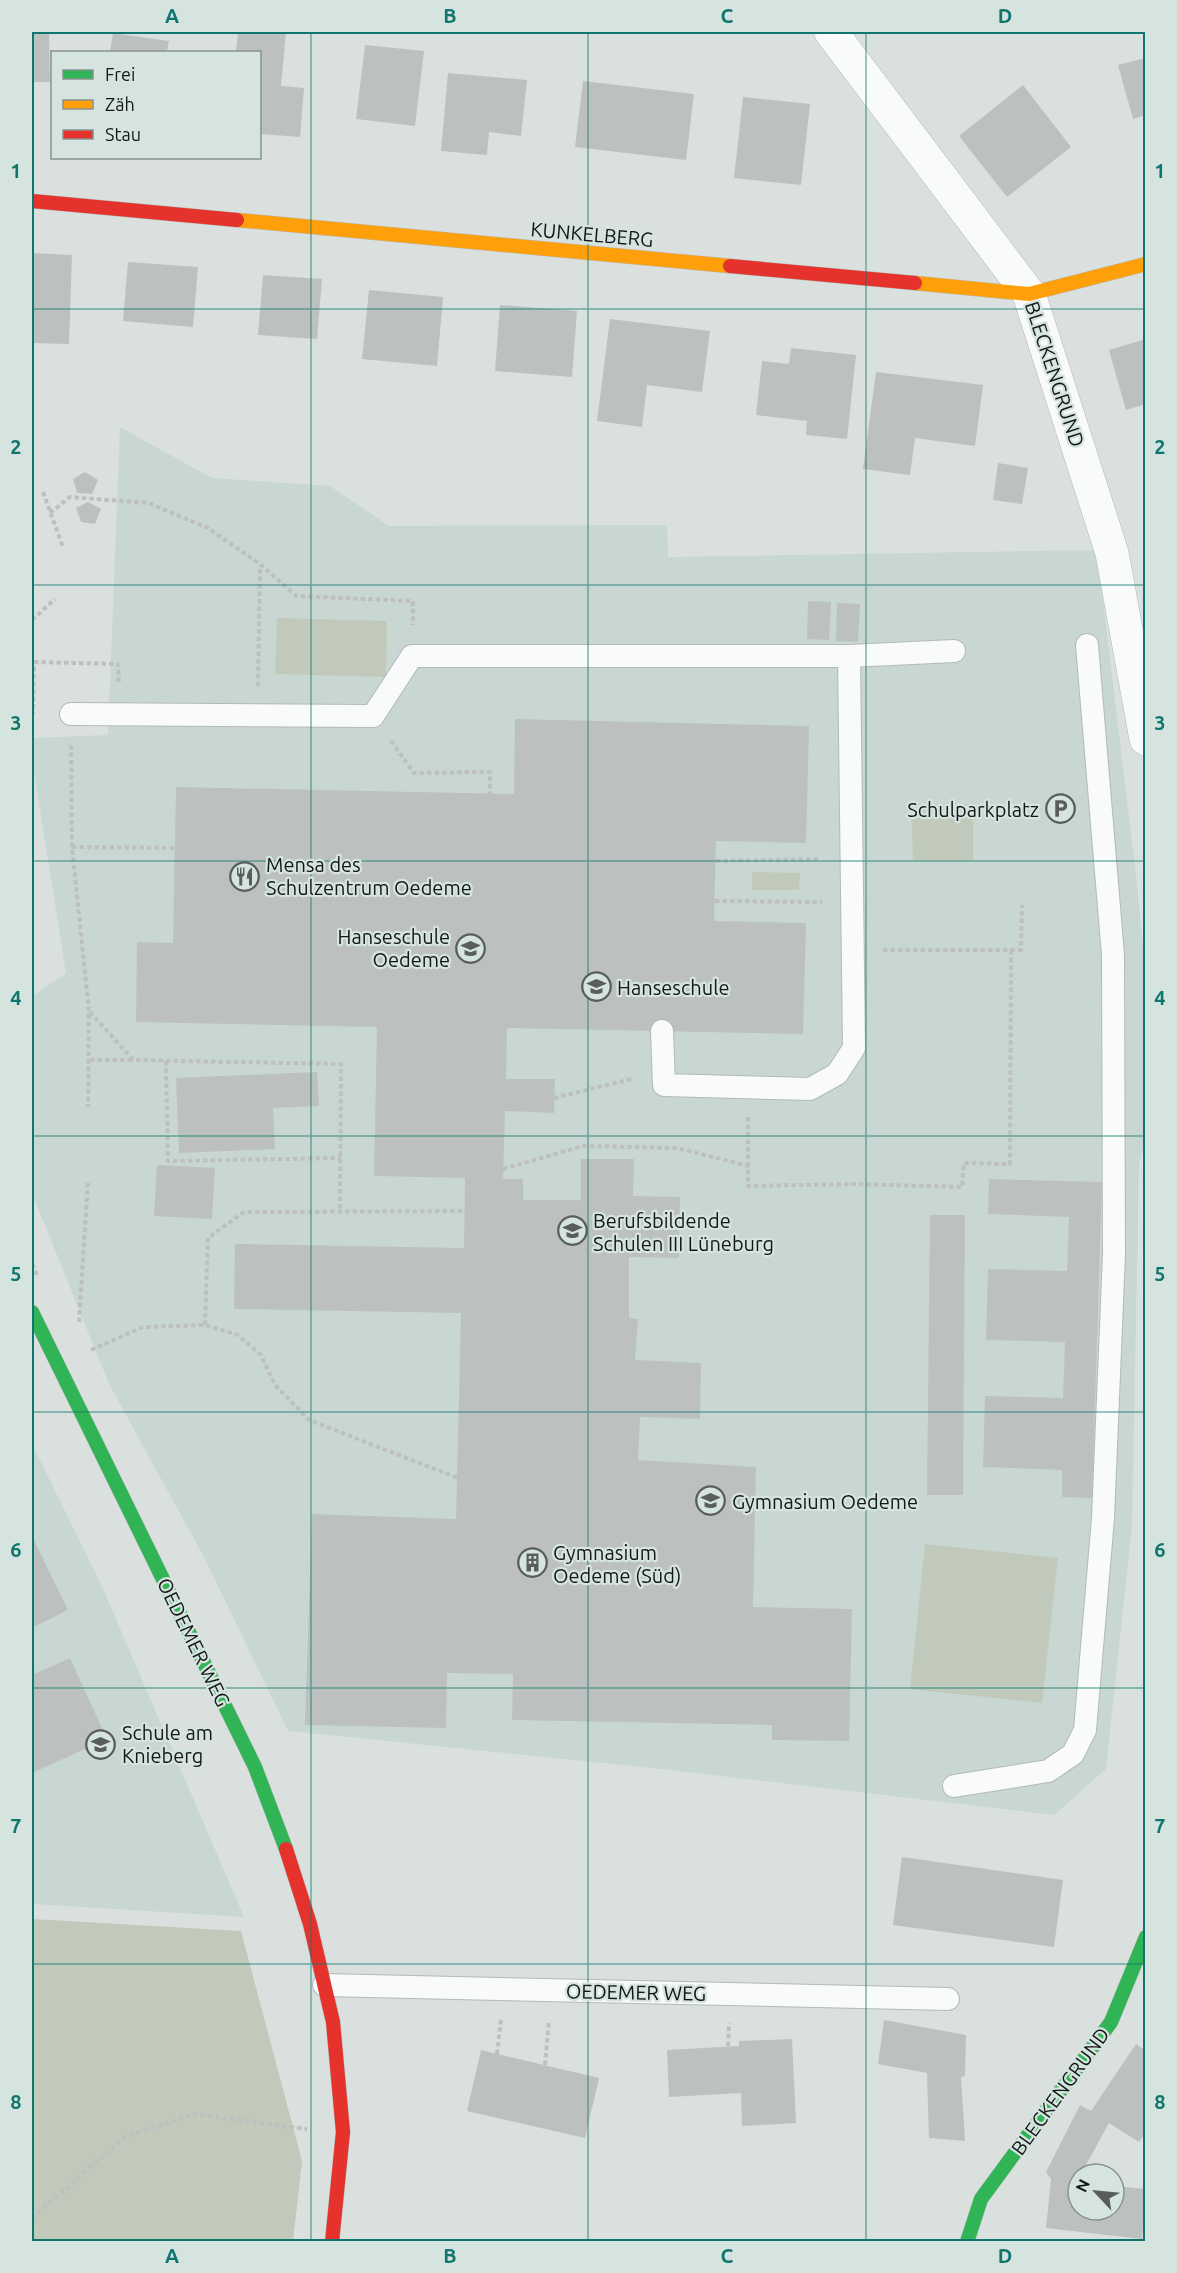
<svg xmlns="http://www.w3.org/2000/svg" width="1177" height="2273" font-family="Ubuntu,sans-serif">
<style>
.built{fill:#c9d7d2}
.green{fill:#c1c9bb}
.building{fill:#bcc1c0}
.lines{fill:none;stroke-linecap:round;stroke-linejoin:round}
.lane-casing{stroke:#b4b9b7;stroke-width:24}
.street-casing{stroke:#b4b9b7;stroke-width:34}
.fast-casing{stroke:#b4b9b7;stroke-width:15}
.slow-casing{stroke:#b4b9b7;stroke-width:15}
.jam-casing{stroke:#b4b9b7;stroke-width:15}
.path{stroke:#bdc0bf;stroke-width:4;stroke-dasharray:4.5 3;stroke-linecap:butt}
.lane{stroke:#f9fafa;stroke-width:22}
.street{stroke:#f9fafa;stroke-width:33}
.fast{stroke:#30b455;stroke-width:14}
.slow{stroke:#ff9f0a;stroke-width:14}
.jam{stroke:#e5322d;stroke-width:14}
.grid{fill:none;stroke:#0f766e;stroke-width:1.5;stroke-opacity:0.55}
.labels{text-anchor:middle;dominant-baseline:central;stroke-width:4.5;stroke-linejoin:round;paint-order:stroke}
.street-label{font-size:20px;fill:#131817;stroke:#d6e4df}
.poi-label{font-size:20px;fill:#131817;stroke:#d6e4df;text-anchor:start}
.neatline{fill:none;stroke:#0f766e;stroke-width:2}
.grid-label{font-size:20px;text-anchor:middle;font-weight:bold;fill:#0f766e}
</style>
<rect width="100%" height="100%" fill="#dae0de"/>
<path class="built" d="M120,427L212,478L330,486L389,526L667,525L668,557L1097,550L1137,884L1146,977V1138L1139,1165L1132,1526L1106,1769L1054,1815L652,1768L288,1731L205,1559L109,1384L32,1193V997L66,973L32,759V738L108,735Z
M32,1444L101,1584L244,1917L32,1904Z"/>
<path class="green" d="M277,618L387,621L386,677L275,674Z
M911,804H973V860H913Z
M752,872L800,873L799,890H752Z
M925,1544L1058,1558L1042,1703L910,1689Z
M32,1919L241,1931L302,2161L293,2241H32Z"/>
<path class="building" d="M32,32H49L50,82H32Z
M238,32H286L281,86L304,88L300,137L260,134V52H236Z
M113,33L169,41L167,52H110Z
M365,45L424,51L415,126L356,119Z
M1146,58V115L1133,119L1118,65Z
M448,73L527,80L521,136L489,132L487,155L441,151Z
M583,81L694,94L686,160L575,147Z
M1023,85L1071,147L1007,197L959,136Z
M743,97L810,104L801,185L734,178Z
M32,253L72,255L69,344L32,343Z
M128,262L198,267L193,327L123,321Z
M263,275L322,279L317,339L258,335Z
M369,290L443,297L437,366L362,359Z
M500,305L577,311L572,377L495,371Z
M610,319L710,331L702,392L647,385L642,427L597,421Z
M1146,339V404L1126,410L1109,350Z
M791,348L856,355L847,439L806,435L807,421L756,415L762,361L789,364Z
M876,372L983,385L975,446L915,438L910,475L863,469Z
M998,463L1028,468L1022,504L993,500Z
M85,472L98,480L92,494L77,493L73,479Z
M88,502L101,509L95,524L81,522L76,508Z
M808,601L831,602L829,640L807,639Z
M837,603L860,604L858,642L836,641Z
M515,719L809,726L806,843L716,841L714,921L806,923L803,1034L507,1028L506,1079H555L554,1113L505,1111L503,1179H523V1200H581V1159H634L633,1196L680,1197L679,1258L629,1257V1318L638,1319L635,1360L701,1363L700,1419L640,1417L638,1460L756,1467L753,1607L852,1609L849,1741L772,1740V1725L512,1720L513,1674L447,1673L446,1728L305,1725L312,1514L456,1519L461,1313L234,1309L235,1244L464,1248L465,1178L374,1176L377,1027L136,1022L137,942L173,943L176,787L514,794Z
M317,1072L319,1106L273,1108L275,1149L179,1153L176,1078Z
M157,1165L215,1168L212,1219L154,1216Z
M989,1179L1102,1182L1092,1498L1062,1497V1470L983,1467L985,1396L1063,1398L1065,1342L986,1340L988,1269L1067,1271L1069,1217L988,1214Z
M930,1215H965L963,1495H927Z
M32,1536L68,1610L32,1628Z
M70,1658L107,1739L32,1773V1675Z
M902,1857L1063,1880L1054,1947L893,1925Z
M884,2020L966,2035L965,2076L961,2077L965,2141L929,2138L927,2073L878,2064Z
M792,2039L796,2123L742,2126L741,2093L669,2097L667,2050L739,2046V2041Z
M1136,2044L1146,2051V2132L1139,2142L1109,2123L1081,2174H1078L1077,2182L1078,2210H1114V2186L1146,2189L1142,2239L1046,2228L1051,2179L1046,2172L1080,2105L1091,2111Z
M481,2050L599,2078L585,2138L467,2111Z"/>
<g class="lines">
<defs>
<path id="lane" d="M71,714L373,716L412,656H849L954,651
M662,1031L664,1085L810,1089L837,1074L854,1048L849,656
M954,1786L1048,1771L1073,1754L1085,1730L1103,1518L1114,1254L1113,955L1087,645
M324,1985L948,1999"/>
<path id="street" d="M831,32L1029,294L1112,553L1146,739"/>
<path id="fast" d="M32,1312L255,1767L286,1849
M967,2242L981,2199L1111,2022L1146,1937"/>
<path id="slow" d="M237,220L730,266
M915,283L1029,294L1146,264"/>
<path id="jam" d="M32,201L237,220
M730,266L915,283
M286,1849L310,1924L333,2022L343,2132L332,2242"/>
</defs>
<use href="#lane" class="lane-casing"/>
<use href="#street" class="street-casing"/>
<use href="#fast" class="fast-casing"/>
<use href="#slow" class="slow-casing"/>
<use href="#jam" class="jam-casing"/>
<path class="path" d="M43,492L63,547
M50,513L70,497L148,503L208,528L260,564L296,596L413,601V625
M32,620L55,599
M32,660L34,662L33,714
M34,662L118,664L119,684
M258,686L260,565
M391,741L414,773L490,772V794
M71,745L72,847L89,1012L88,1107
M72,847L175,848
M716,861L820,859
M715,901L822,902
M883,950H1021L1022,905
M90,1012L133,1060L341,1064L340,1211
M90,1060H133
M166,1061L168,1161L341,1158
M554,1098L632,1079
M748,1117V1186L852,1184L962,1187L964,1163L1010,1164L1011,950
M503,1169L583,1146L677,1148L749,1166
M32,1264L38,1277
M79,1322L88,1180
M205,1325L208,1238L244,1212L464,1211
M91,1350L143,1327L205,1325L238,1335L261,1355L275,1385L309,1420L458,1478
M728,2046L729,2023
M497,2054L501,2019
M545,2065L549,2021
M32,2218L125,2137L194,2114L307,2129"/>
<use href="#lane" class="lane"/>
<use href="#street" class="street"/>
<use href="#fast" class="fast"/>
<use href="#slow" class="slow"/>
<use href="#jam" class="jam"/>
</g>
<path class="grid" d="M311,32V2242M588,32V2242M866,32V2242M32,309H1146M32,585H1146M32,861H1146M32,1136H1146M32,1412H1146M32,1688H1146M32,1964H1146"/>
<defs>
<symbol id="parking-ring" viewBox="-11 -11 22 22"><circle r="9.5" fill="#d6e4df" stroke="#595e5d" stroke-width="1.5"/><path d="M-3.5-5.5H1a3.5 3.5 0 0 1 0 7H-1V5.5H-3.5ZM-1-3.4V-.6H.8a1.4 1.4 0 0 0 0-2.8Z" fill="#595e5d"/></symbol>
<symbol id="restaurant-ring" viewBox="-11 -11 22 22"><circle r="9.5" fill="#d6e4df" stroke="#595e5d" stroke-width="1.5"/><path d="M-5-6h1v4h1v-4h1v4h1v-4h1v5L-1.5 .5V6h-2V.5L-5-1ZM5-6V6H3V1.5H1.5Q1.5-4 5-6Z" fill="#595e5d"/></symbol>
<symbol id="school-ring" viewBox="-11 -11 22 22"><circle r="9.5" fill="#d6e4df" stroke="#595e5d" stroke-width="1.5"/><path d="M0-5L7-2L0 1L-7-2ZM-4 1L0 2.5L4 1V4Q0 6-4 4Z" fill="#595e5d"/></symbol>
<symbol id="building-ring" viewBox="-11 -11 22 22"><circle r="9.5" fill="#d6e4df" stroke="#595e5d" stroke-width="1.5"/><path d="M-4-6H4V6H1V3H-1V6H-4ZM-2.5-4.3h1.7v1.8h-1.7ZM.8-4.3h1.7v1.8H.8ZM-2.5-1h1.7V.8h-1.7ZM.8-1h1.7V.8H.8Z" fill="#595e5d"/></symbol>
</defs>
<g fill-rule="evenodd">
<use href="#parking-ring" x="1044" y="792" width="33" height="33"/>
<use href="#restaurant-ring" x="228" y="860" width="33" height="33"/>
<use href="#school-ring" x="454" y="932" width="33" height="33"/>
<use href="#school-ring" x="580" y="970" width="33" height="33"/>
<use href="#school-ring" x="556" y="1214" width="33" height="33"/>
<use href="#school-ring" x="694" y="1484" width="33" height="33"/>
<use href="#building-ring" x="516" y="1546" width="33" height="33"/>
<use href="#school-ring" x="84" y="1728" width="33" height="33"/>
</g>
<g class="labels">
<g class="street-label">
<text transform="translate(592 234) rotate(5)">KUNKELBERG</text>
<text transform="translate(1055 374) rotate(72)">BLECKENGRUND</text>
<text transform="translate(194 1642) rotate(64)">OEDEMER WEG</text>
<text transform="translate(636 1992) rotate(1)">OEDEMER WEG</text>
<text transform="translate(1060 2091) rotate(-54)">BLECKENGRUND</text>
</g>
<g class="poi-label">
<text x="1039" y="809" text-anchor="end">Schulparkplatz</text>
<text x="266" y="864">Mensa des<tspan x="266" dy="23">Schulzentrum Oedeme</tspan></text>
<text x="450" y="936" text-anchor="end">Hanseschule<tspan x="450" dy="23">Oedeme</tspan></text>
<text x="617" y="987">Hanseschule</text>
<text x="593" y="1220">Berufsbildende<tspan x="593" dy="23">Schulen III Lüneburg</tspan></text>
<text x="732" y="1501">Gymnasium Oedeme</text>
<text x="553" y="1552">Gymnasium<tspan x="553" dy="23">Oedeme (Süd)</tspan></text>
<text x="122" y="1732">Schule am<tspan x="122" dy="23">Knieberg</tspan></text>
</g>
</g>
<rect width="1177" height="2273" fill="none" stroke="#d6e4df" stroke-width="66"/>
<rect x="51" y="51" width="210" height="108" fill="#d6e4df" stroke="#88928f" stroke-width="1.5"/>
<rect x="63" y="70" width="30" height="9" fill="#30b455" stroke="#88928f" stroke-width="1.5"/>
<text x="105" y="81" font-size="18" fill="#131817">Frei</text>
<rect x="63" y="100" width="30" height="9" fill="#ff9f0a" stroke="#88928f" stroke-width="1.5"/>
<text x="105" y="111" font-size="18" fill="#131817">Zäh</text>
<rect x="63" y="130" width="30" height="9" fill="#e5322d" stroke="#88928f" stroke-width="1.5"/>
<text x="105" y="141" font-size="18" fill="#131817">Stau</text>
<g transform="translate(1096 2192) rotate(296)"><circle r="28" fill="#d6e4df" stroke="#88928f" stroke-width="1.5"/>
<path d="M0-4.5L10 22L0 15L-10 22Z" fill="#595e5d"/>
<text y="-9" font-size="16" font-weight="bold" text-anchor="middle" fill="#131817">N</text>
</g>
<rect x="33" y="33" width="1111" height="2207" class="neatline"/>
<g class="grid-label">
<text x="172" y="23">A</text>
<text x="450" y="23">B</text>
<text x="727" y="23">C</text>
<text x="1005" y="23">D</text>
<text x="16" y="178">1</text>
<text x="1160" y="178">1</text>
<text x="16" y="454">2</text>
<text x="1160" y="454">2</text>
<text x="16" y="730">3</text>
<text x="1160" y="730">3</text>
<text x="16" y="1005">4</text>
<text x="1160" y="1005">4</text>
<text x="16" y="1281">5</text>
<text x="1160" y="1281">5</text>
<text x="16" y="1557">6</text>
<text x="1160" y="1557">6</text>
<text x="16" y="1833">7</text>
<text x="1160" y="1833">7</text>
<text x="16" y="2109">8</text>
<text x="1160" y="2109">8</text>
<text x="172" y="2263">A</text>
<text x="450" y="2263">B</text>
<text x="727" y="2263">C</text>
<text x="1005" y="2263">D</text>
</g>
</svg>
